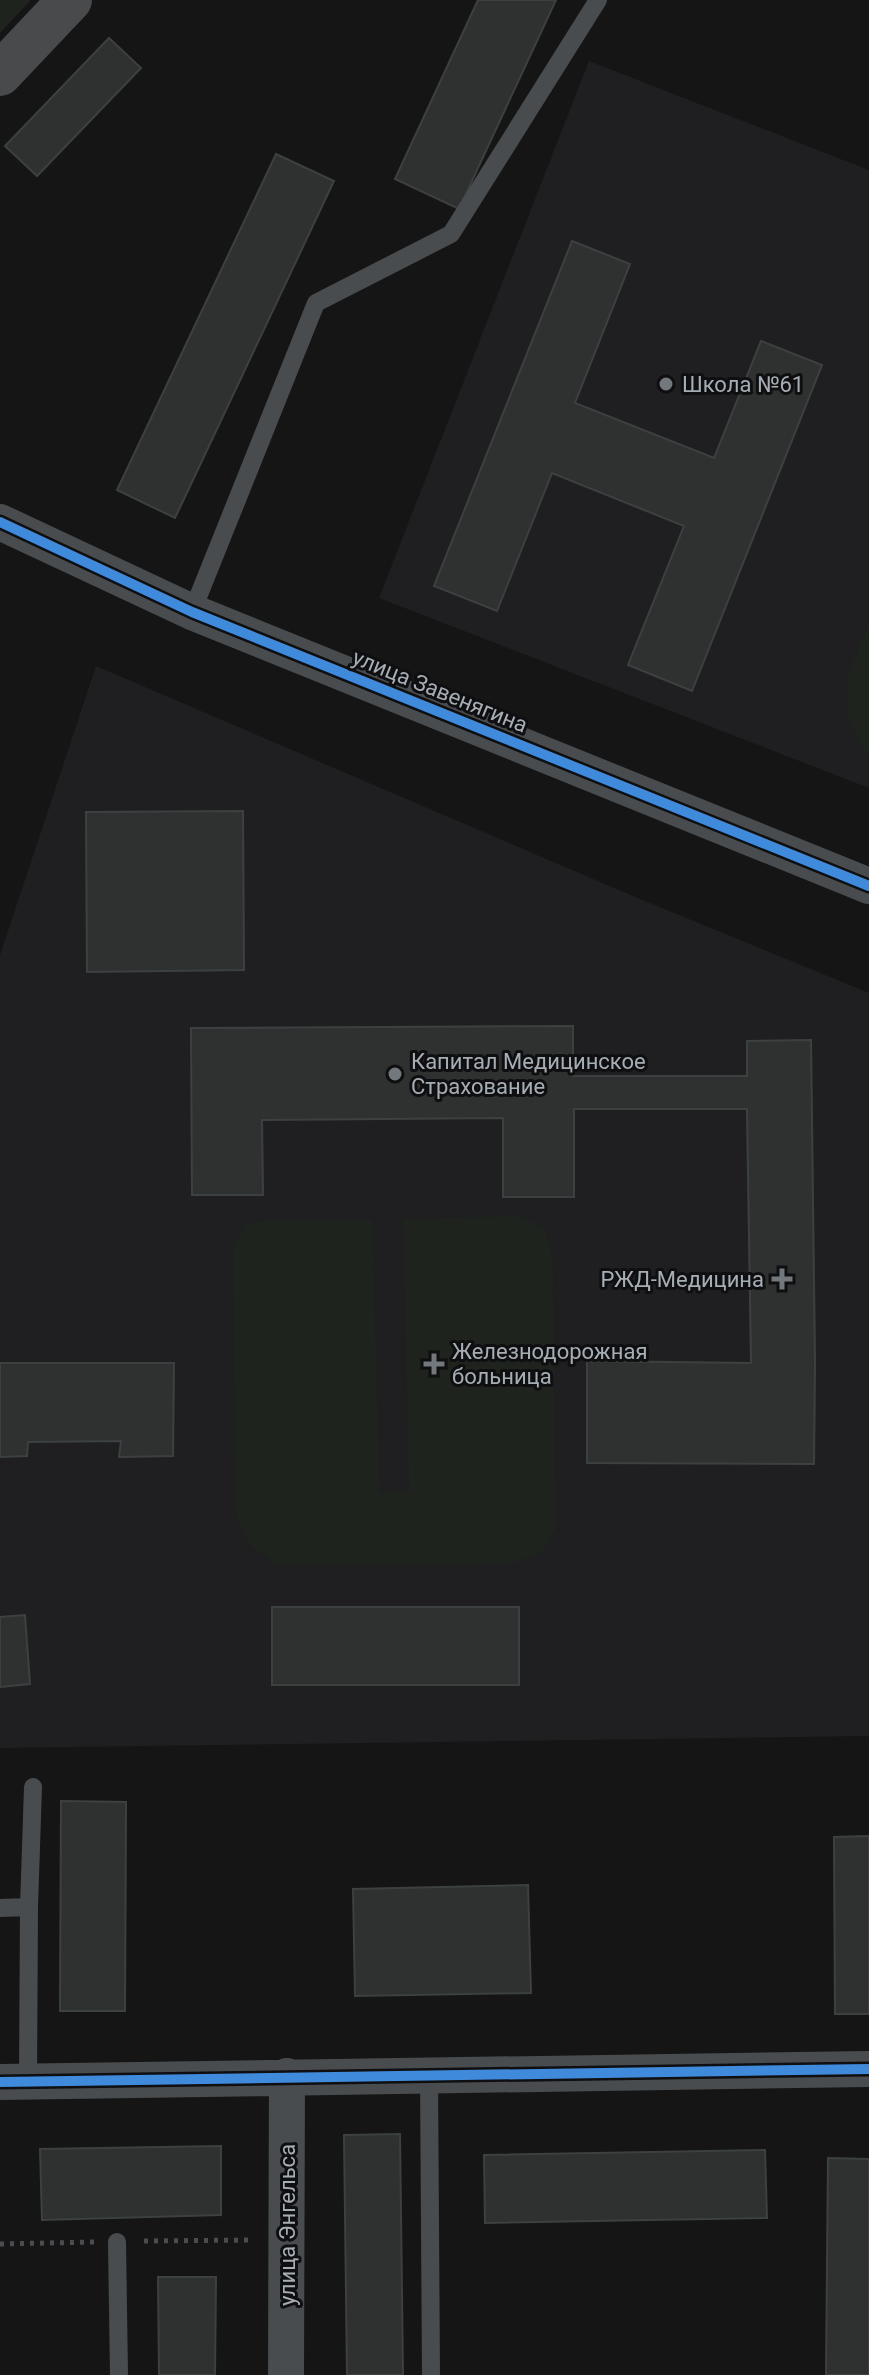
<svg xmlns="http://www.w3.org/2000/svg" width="869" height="2375" font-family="Roboto,sans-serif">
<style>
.built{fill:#1f1f21}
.green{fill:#1e231d}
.building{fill:#2f3030;stroke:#3d4041;stroke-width:2}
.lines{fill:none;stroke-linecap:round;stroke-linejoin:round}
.path{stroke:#4b4c4f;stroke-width:5;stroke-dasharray:4 6;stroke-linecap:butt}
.lane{stroke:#494c4e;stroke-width:18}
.street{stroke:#494c4e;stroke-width:36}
.secondary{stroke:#484a4c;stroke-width:44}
.cycleway-casing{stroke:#0f0f11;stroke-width:15}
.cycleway{stroke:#408adc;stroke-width:10}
.poi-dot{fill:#73787d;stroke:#0f0f11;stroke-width:3}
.labels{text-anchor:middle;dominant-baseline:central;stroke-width:6;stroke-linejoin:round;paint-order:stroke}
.poi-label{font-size:22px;fill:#a6aeb5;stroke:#0f0f11;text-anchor:start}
.street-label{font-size:22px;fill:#a6aeb5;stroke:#0f0f11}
</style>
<rect width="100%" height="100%" fill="#151515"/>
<path class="built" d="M589,61L869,170V788L379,598Z
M96,666L633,896L869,993V1736L0,1748V955Z"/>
<path class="green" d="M0,0H31L0,33Z
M869,623V753L864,750L848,718V676Z
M521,1216L545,1229L553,1261L556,1529L540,1554L509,1564L277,1565L249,1544L236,1515L233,1249L244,1224L271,1220H372L380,1493L409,1490L403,1219Z"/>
<path class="building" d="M478,0H556L459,209L395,179Z
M109,38L141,68L37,176L5,146Z
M276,154L334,181L175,518L117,490Z
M572,241L630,264L575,403L714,458L761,341L822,365L692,691L628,665L684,526L552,473L497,611L434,586Z
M243,811L244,970L87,972L86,812Z
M573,1026V1076H747V1041L811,1040L815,1363L814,1464L587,1463V1361L751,1363L747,1109H574V1197H503V1118L262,1120L263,1195H192L191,1028Z
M0,1363H174L173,1456L119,1457L121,1441L28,1442L27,1456L0,1457Z
M272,1607H519V1685H272Z
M25,1615L30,1684L0,1687V1617Z
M61,1801L126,1802L125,2011H60Z
M869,1836V2014H835L834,1837Z
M528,1885L531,1993L355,1996L353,1889Z
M400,2134L403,2375H347L344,2135Z
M221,2146V2215L42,2220L40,2149Z
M765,2150L767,2218L485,2223L484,2155Z
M828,2158L869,2159V2375H826Z
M158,2277H216L215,2375H159Z"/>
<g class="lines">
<path class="path" d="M144,2241L254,2240
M0,2244L94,2242"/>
<path class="lane" d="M192,612L316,303L451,234L598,0
M0,1908L29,1907
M429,2074L431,2375
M28,2081L29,1907L33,1787
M117,2242L119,2375"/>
<path class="street" d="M0,522L192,612L869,886
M0,2082L869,2069
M286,2375L287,2076"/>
<path class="secondary" d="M0,74L70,0"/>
<defs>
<path id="cycleway" d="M0,522L192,612L869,886
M0,2082L869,2069"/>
</defs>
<use href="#cycleway" class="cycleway-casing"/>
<use href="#cycleway" class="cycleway"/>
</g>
<g class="poi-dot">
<circle cx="666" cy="384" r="8"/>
<circle cx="395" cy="1074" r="8"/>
<path d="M778 1267h8v8h8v8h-8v8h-8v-8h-8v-8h8z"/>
<path d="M430 1352h8v8h8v8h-8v8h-8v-8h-8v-8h8z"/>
</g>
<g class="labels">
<g class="poi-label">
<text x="682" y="384">Школа №61</text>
<text x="411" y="1061">Капитал Медицинское<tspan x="411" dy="25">Страхование</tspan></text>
<text x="764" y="1279" text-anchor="end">РЖД-Медицина</text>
<text x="452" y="1351">Железнодорожная<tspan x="452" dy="25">больница</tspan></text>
</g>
<g class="street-label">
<text transform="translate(440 691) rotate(22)">улица Завенягина</text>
<text transform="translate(287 2225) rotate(-90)">улица Энгельса</text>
</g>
</g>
</svg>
